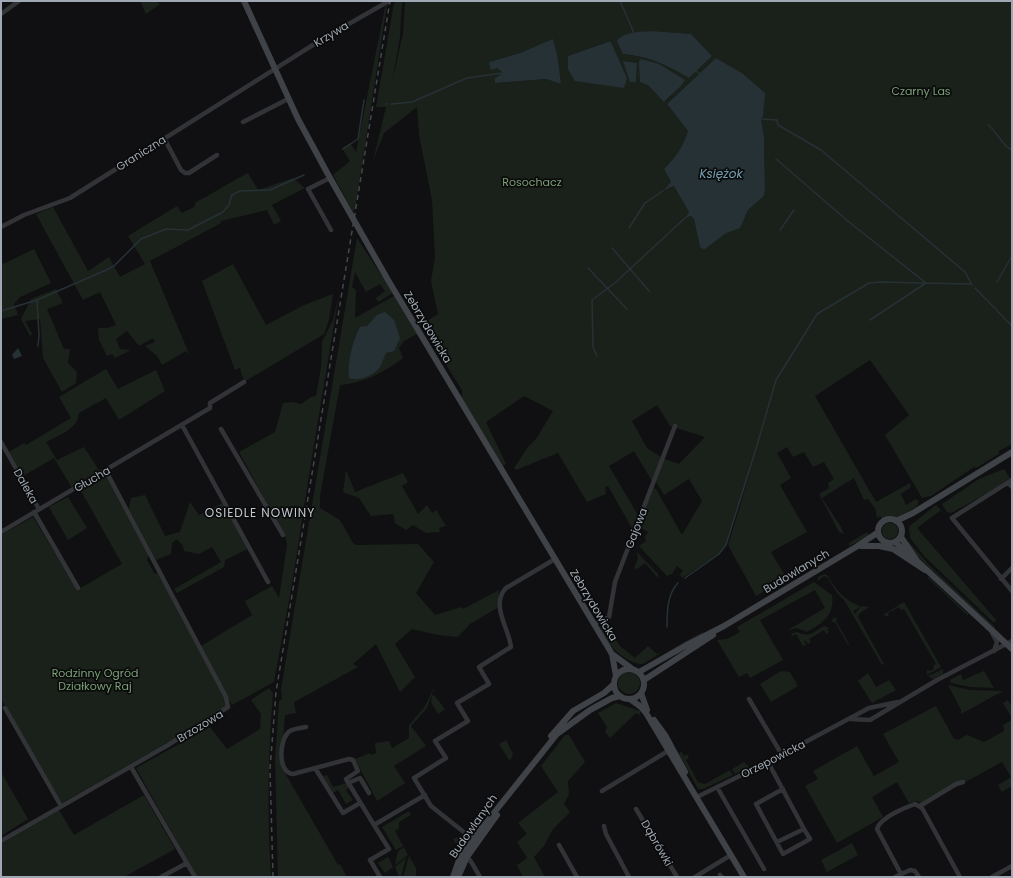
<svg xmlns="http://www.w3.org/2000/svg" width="1013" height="878" font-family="Poppins,sans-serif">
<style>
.green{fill:#1a211a;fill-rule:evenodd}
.water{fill:#263136}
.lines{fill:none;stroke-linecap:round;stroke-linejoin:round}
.stream{stroke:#263136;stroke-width:1.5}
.street{stroke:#313337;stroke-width:4.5}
.secondary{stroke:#3f4247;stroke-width:6}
.rail{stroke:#44474c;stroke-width:1.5;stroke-dasharray:5 4;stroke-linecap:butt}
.labels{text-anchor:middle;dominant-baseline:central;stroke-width:3.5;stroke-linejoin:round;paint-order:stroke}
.street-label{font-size:11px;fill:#a0a9b3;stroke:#0b0b0c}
.park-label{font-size:11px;fill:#7aa076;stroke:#0b0b0c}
.water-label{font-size:12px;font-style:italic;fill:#74a0b2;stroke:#0b0b0c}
.neighbourhood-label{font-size:12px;letter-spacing:1px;fill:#c1c7cf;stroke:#0b0b0c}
</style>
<rect width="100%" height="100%" fill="#101012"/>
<path class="green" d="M140,1H157L160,4L146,14Z
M396,1H402L400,37L392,83L403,33L405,1H1012V444L999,451V454L976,468L974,467L931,496L922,498L885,435L909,415L870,360L815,396L876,502L910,483L911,487L901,494L906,505L916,499L919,502L916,507L920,505L896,518L881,519V516L877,518L875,508L868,499L864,500L854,478L822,498L841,527L844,534L839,532L819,494L829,488L828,483L834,479L824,462L813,467L804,452L793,457L787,447L777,453L791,478L780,485L807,532L771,552L787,579L756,596L728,545L751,470L726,545L719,554L682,578L680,574L683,571L677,566L672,574L667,576L639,546L646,541L645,537L648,532L640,527L633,541L653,488L656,489L682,535L702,501L689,479L664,495L656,482L664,459L679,464L705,437L670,426L657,405L632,421L647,448L661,457L652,481L634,451L609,466L639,517L633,530L608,486L605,487L606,494L587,502L558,453L516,470L514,468L528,447L536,439L553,411L524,396L486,422L506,464L503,466L462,398V390L421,325L438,314L431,281L435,257L432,200L419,135L417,107L384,133L373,161L386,107H376L394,3ZM653,31L691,34L712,56L689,78C664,64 651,57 623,54L634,33ZM552,40L558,59L561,84L546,79L495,83V78L503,73L489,62L520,53ZM608,42H611L627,78L568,56ZM716,58L742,73L761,119L764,137L765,189L764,196L748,210L740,227L726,232L700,247L694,219L691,216L686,217L689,212L675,186L663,191L671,182L664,169C677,157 683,147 688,131L667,104ZM624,61L637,63L636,82ZM648,85L680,87L665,102Z
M387,5L355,209L353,212L333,175L350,161L342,148L350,143L356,152L385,7Z
M248,173L258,190L293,178L305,188L272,205L281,221L274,225L267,210L221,221V223L150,261L190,356L186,351L162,365L157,356L145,346L155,342L153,338L139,346L127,331L116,339L120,349L131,350L115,358L112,354L107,356L99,340L98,328H107L116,325L100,292L83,300L36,214L53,207L88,271L109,257L120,277L145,264L128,236L177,206L182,213L194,207L196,202C214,193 230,182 248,173Z
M357,238L393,293L378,302L376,298L385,291L380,284L366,292L355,272L352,287L356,290L355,318L394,296L417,334L404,341L399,348L403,358C383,373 364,383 340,385L320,496V508L340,520L353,543L356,545L418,544L434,562L416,593L435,615L461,607L463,609L499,590L497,608L470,624L458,637L438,635L412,629L395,644L415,677L400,692L376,644L353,664L358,667L294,702L296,713L285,715L281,766L338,865L340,864L347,877H278L275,759L279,701L282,699L281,689Z
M34,249L51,283L20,297L14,304L18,315L1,319V262L3,264Z
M233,264L266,325L304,305L333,294L329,320L324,334L244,382L240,368L235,370L202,281Z
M56,289L63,303L47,309L64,349H70L68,363L77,372L76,383L62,392L43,358L40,319L25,321L32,334L30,336L21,319L31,299Z
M339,294L309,475L293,578L274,682L232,705L201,646L252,615L245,601L272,586L279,598L287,545L285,536L239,452L275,432L283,403L292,402L301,404L311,397L316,396L321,367L322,342L333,320Z
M106,369L118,389L156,370L165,391L119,420L106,398L79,413C77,430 59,435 46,442L57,460L84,447L100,472L72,488L54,458L23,476L9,452L24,443L26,445L71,418L59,397Z
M1004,469L1010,478L988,493L951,513L947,512L942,504L979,479Z
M346,470L355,492L403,473L408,482L402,486L418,514L427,505L432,513L436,510L446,526L439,528L440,532L426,533L413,525L406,530L395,523L393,514L371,516L359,498L343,492Z
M106,473L149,554L147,560L154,573L159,574L226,698C226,704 227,707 222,711L62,803L1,699V535L33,517L77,590L122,564L80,489Z
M145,495L165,536L180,532L190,502L199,515L222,503L248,549L225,560L224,567L177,593L174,589L221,562L212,547L199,554L184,551L183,546L177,539L172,543L171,554L156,560L129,509L131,498Z
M68,497L87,528L68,540L49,507Z
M936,505L941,510L917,528L997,621L993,622L924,556L910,538L909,527L912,524Z
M882 531a8 8 0 1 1 16 0a8 8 0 1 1-16 0Z
M867,532L870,536L849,546V543Z
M909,542L929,565L995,627V629L918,557L906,544Z
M637,552L658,574V578L645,563L637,569L634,568L638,559Z
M824,574L827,575C836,589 843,600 860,606L857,609L853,611L855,614L861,606L869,607L859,614L858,617L884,664L882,665L844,600L837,593L828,578L824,576L818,581V577Z
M929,577L968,614V616L928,578Z
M814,582L832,595C835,616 822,623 807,632L797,628L788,630L825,608L815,590L760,620L783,660L750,678L747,673L739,677L717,640L727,639L740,632L737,627Z
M904,602L941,667L927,675V670L930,671L934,669L933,666L936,664L904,609L901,610L899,607L888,613L889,617L883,615Z
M833,618H837L836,621L849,644L848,645L835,622H832Z
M604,623L620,646L635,658L648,646L657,654L664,651L643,664C627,665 600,640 600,624Z
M824,626L830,628L827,629L829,632L826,634L824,630L809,639L811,642L808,644L805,640L804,641L806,645L803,646L796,634L792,636L791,634L797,632C810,638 813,632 824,626Z
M703,632V634L646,665L684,642Z
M943,669V674L933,679L928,676Z
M781,671L790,672L798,686L771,702L760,684Z
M984,671L994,688L970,687L951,683L950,680L961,674L963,680Z
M618 683a11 11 0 1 1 22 0a11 11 0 1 1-22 0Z
M868,673L876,687L889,680L896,690L872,703L858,681Z
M948,685L970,690L1003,691L961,714V710Z
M435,686L427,708L411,726L426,746L394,766L405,783L377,801L355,759L370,753L371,755L376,753L375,743L389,741L392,748L409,738V725L424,708Z
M269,688L273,693C268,755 267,815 271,877H197L136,768L210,727L227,749L260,729L261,714L251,700Z
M434,695L445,709L438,714L431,702L432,696Z
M1008,700L1012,708V718L1003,703Z
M616,703L640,711V715L636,713L610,738L605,732L607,727L598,713Z
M936,706L954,739L958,740L967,735L984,742L1004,731L1003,725L1012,720V786L1002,792L998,785L1011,777L1002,762L923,805L918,801L909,803L897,782L872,797L883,817L837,843L805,786L818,779L813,771L857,746L874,776L899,762L883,734Z
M565,735H569L585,762L568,781L569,794L564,804L570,812L553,829L544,846L534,857L545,877H523L517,865L527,858L517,842L527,834L518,823L558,792L541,766Z
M506,740L513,754L511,759L509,760L499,744Z
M681,751L684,756L687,754L689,758L686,760L698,782L705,784L730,770L733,775L703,789H698L679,754Z
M744,762L749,767L735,774L732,769Z
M1,772L28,819L1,836Z
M327,775L333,787L347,783L350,787L346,790L353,800L346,804L338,790L333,793L323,776Z
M144,795L175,849L124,877H1V844L59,810L74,835Z
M409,811L411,815L399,822V828L395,831L403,846L396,850L382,827Z
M465,834L469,840L461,852L453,839Z
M852,843L858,855L827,872L821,860Z
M404,847L408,855L395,865L398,851Z
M409,856L416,868V877H403Z
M388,857L393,867L385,873L378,863Z
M406,858L401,877H399L395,867Z"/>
<path class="water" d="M653,31L691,34L712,56L689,78C664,64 651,57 623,54L617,41C624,31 642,32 653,31Z
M553,39L558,59L561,84L546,79L495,83V78L503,73L497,68L491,70L489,62L520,53Z
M608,42H611L627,78L624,88L575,81L568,69V56Z
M716,58L742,73L765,93L763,116L761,119L764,137L765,189L764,196L748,210L740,228L726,233L705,249H703L700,247L694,219L691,216L685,218L689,212L674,186L663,191L671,182L664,169C676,157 683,147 688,131L667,104Z
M641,59L659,64L685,80L680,87L664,102L648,85L640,82L639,62Z
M623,61L637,63L636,82H630Z
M385,312L394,320L400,338L394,351L386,353C384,357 383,361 381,365C377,375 358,382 349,378C347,363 353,340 360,327L367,326L377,315Z
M18,348L22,356L14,359L12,355Z"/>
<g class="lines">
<path class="stream" d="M620,1L634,33
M696,71L699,73
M386,104H387
M391,104L412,102L467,78L503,73
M761,119L777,120L778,125L821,150L965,272L972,285
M988,125C997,131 1001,145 1012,150
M343,149L358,139L364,100
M776,159L849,222L926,283L870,320
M629,228L645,203L663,191
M780,230L794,210
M612,248L650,292
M588,268L627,309
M997,282L1012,256
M975,288L1012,326
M37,300L39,335L38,346
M1,311L37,300L104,271L114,266L141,239L166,229L188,230L223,212L229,205L232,195L240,191L270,190L304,175
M597,356L593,347L592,300L616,282L685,218
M685,578L719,554L726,545L758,442L776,380L817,314L869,283L880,282L970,284
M667,627C667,613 667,594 678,583"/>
<path class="street" d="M1,14L19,1
M243,122L288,99
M164,138L181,170L185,173H189L217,155
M330,178L308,189L331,230
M1,227L24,215L70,198L324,38L389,1
M182,425L268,582
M221,429L283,535
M1,442L39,509
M1012,480L952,518L1012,591
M1008,483L1012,487
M34,512L78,588
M1,532L210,408V403L244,382
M1001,579L1012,568
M594,624L609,617L615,582L675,426
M992,633L997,642L994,651
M749,699L782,755
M5,708L61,806
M851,719L870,720L937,680L1012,641
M306,727C301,728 295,728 290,731C279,738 277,773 293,774L349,759L353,760L358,771L346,779L374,825
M768,762L804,829L810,839L783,854L756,804L783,789
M131,767L195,877
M315,768L343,813L360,803
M348,783L360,778L369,793
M717,787L764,869
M602,791L668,751
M697,797L768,762L869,708L898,702
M920,806L956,784L963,782
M636,809L677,877
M604,826L606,834L629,877
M1,841L168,745L228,707L226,697L106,471
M475,841L431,806L414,778L446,758L435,741L468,721L457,703L489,684L479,667L511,647C509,628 490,605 506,588L555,559
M777,842L804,829
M559,845L577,877
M470,860L480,877
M901,874L877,829C880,818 904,808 915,804L922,808L960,877
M720,875L722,877
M161,877L187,863
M380,877L370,860L389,849L374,825L425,795
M695,877L731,855
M895,877L910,870L915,871L919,877
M992,877L1012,866"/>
<path class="secondary" d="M244,1L298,119L330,178L388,280L612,654L616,676
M878 531a12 12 0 1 1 24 0a12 12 0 1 1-24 0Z
M896,521L913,513L1012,452
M901,537L917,561L1012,649
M895,542L908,554
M861,546H879L893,549L925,570
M612,654L631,668
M614 684a15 15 0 1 1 30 0a15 15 0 1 1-30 0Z
M639,672L685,646L724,626L856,547L877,533
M644,680L713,635
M641,693L647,710
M630,699L641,707L646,713L744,877
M654,720L665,735L685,772
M551,736L573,711L604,693L614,684
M453,877L459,860L473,839L557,734L590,710L612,698L620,696
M458,877L467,857L497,815"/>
<path class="rail" d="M273,877L270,769L276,692L390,1"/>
</g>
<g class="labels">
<g class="street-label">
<text transform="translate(331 34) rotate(-31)">Krzywa</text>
<text transform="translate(141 153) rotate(-32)">Graniczna</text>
<text transform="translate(428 327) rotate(59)">Zebrzydowicka</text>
<text transform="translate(92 479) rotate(-30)">Głucha</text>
<text transform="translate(26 486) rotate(61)">Daleka</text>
<text transform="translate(636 528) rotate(-69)">Gajowa</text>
<text transform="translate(796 571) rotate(-31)">Budowlanych</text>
<text transform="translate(594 605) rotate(59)">Zebrzydowicka</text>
<text transform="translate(200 726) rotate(-31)">Brzozowa</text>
<text transform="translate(773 759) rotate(-27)">Orzepowicka</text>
<text transform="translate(473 826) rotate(-55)">Budowlanych</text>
<text transform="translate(657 843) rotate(60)">Dąbrówki</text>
</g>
<g class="park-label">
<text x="921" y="91">Czarny Las</text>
<text x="532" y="182">Rosochacz</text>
<text x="95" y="673">Rodzinny Ogród<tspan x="95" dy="13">Działkowy Raj</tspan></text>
</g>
<g class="water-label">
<text x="721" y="173">Księżok</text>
</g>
<g class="neighbourhood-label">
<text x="260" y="512">OSIEDLE NOWINY</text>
</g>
</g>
<rect width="1013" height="878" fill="none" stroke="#a0a9b3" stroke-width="4"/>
</svg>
